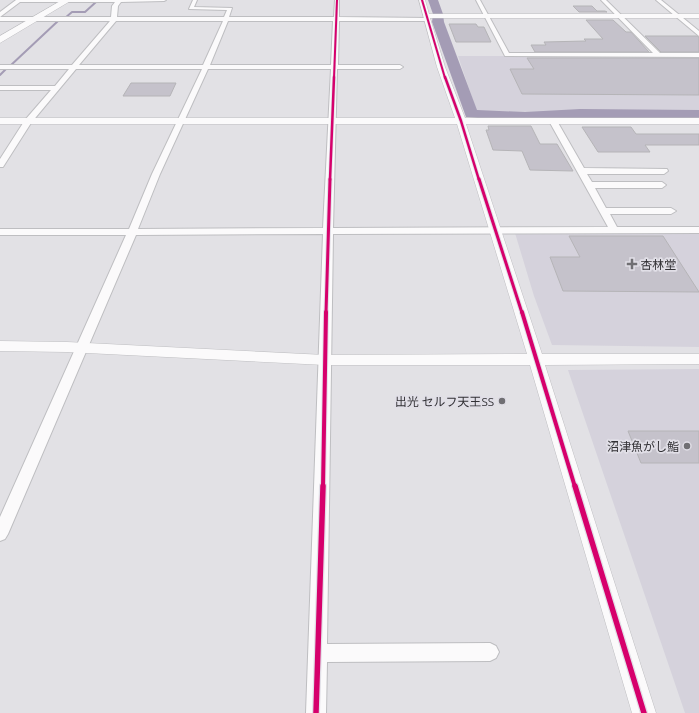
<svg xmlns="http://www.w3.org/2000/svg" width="699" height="713" font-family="Ubuntu,'Noto Sans JP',sans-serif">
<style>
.built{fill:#d5d2dc}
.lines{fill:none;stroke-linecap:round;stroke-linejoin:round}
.stream{stroke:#a49cb5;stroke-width:2}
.river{fill:#a49cb5;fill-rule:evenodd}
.building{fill:#c5c2cb;stroke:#b5b4b7}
.minor-casing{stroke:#bebec1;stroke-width:2}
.tertiary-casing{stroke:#bebec1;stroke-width:1}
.primary-casing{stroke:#bebec1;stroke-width:1}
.minor{fill:#fbfafb;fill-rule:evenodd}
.tertiary{fill:#fbfafb;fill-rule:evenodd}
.primary{fill:#fbfafb;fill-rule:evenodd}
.cycleway-far4-casing{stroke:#e1dfe7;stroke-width:3}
.cycleway-far3-casing{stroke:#e1dfe7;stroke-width:4}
.cycleway-far2-casing{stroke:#e1dfe7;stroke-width:5}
.cycleway-far1-casing{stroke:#e1dfe7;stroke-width:6}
.cycleway-casing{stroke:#e1dfe7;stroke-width:8}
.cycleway-far4{stroke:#d6006c;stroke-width:2}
.cycleway-far3{stroke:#d6006c;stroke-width:2.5}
.cycleway-far2{stroke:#d6006c;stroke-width:3}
.cycleway-far1{stroke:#d6006c;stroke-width:4}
.cycleway{stroke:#d6006c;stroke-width:5.5}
.poi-dot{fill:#706f73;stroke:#e1dfe7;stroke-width:1.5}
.labels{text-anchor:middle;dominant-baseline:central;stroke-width:3.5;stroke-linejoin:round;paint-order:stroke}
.poi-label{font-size:12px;fill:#323135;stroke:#e1dfe7;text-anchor:end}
</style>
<rect width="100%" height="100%" fill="#e2e1e5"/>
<path class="built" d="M458,56H699V113L477,112Z
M699,232V347L552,345L534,296L515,233Z
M699,369V713H685L568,370Z"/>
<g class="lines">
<path class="stream" d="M65,18L72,12H85L96,2
M10,66L58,21
M0,75L6,69"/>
<path class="river" d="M428,0H438L443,14L444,22L477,110L525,112L580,109L699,110V120L580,119L525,122L466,117L432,22L433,14Z"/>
</g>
<path class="building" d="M573,6H592L597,11H605L607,12H579Z
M586,20H613L626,32H631L649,52H535L531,45H546L544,42L586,41L584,39H603Z
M449,24H476L478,27H484L491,42H456Z
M645,36H697L699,37V52H661Z
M527,58H699V95L522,94L510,69H534Z
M131,83H176L170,96H123Z
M488,126H531L540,144H557L573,171L530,170L522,151L493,150L486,130H489Z
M582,127H631L636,134H699V145H645L650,152H598Z
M569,236H663L699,292L563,291L550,257H580Z
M628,431H699V463H641Z"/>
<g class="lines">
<defs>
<path id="minor" d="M16,0H166L164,1L121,2L118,6L117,17H224L227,10L189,9L193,0H197L194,7L232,8L229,17H334L335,0H339V17L429,18V20L427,21H339L338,65H400L403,67L400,69H337L333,228L608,227L549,121L553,119L557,121L584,168L667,169L668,171L664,174H587L592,182H662L666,185L662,188H595L606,208H671L676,211L671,214H610L617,227H699V233L333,234L327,644L490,643L496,646L499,652L496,658L490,661L327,662L326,713H306L323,234L136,235L8,534L5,539L0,541V517L126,235H0V229H129L152,174L202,69H76L31,123L3,167H0V159L25,120L51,90H0V86H55L69,69H0V65H72L110,21H0V17H111L112,6L115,2H20L0,17V12ZM116,21H223L203,65H79ZM228,21H333L331,65H210ZM208,69H331L323,228L138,229L160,174Z
M476,0H480L509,53H653L601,0H606L660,53H699V57L505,56Z
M656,0H661L699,31V36Z"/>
<path id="tertiary" d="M419,0H425L429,14H699V18H430L445,67L465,118H699V124H466L542,354H699V364L545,365L656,713H632L530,365H325L67,352L0,351V341L67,342L325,355L527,354L457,124H0V118H455L437,67Z"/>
<path id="primary" d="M62,0H72L0,43V36Z"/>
</defs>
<use href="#minor" class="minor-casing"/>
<use href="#tertiary" class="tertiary-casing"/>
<use href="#primary" class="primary-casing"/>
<use href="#minor" class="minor"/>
<use href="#tertiary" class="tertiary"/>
<use href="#primary" class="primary"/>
<defs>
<path id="cycleway-far4" d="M422,0L445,78
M334,78L337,0"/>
<path id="cycleway-far3" d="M445,77L461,121L479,180
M330,180L334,77"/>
<path id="cycleway-far2" d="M479,179L522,313
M326,313L330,179"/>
<path id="cycleway-far1" d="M522,312L575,487
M323,487L326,312"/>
<path id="cycleway" d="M575,486L644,713
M316,713L323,486"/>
</defs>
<use href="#cycleway-far4" class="cycleway-far4-casing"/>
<use href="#cycleway-far3" class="cycleway-far3-casing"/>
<use href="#cycleway-far2" class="cycleway-far2-casing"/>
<use href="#cycleway-far1" class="cycleway-far1-casing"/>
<use href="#cycleway" class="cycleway-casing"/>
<use href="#cycleway-far4" class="cycleway-far4"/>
<use href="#cycleway-far3" class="cycleway-far3"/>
<use href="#cycleway-far2" class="cycleway-far2"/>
<use href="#cycleway-far1" class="cycleway-far1"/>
<use href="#cycleway" class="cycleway"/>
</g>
<g class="poi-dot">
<path d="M630 258h4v4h4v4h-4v4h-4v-4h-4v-4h4z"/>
<circle cx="502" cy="401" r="4"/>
<circle cx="687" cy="446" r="4"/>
</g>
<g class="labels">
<g class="poi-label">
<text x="640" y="264" text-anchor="start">杏林堂</text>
<text x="494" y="401">出光 セルフ天王SS</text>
<text x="679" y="446">沼津魚がし鮨</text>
</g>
</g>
</svg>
